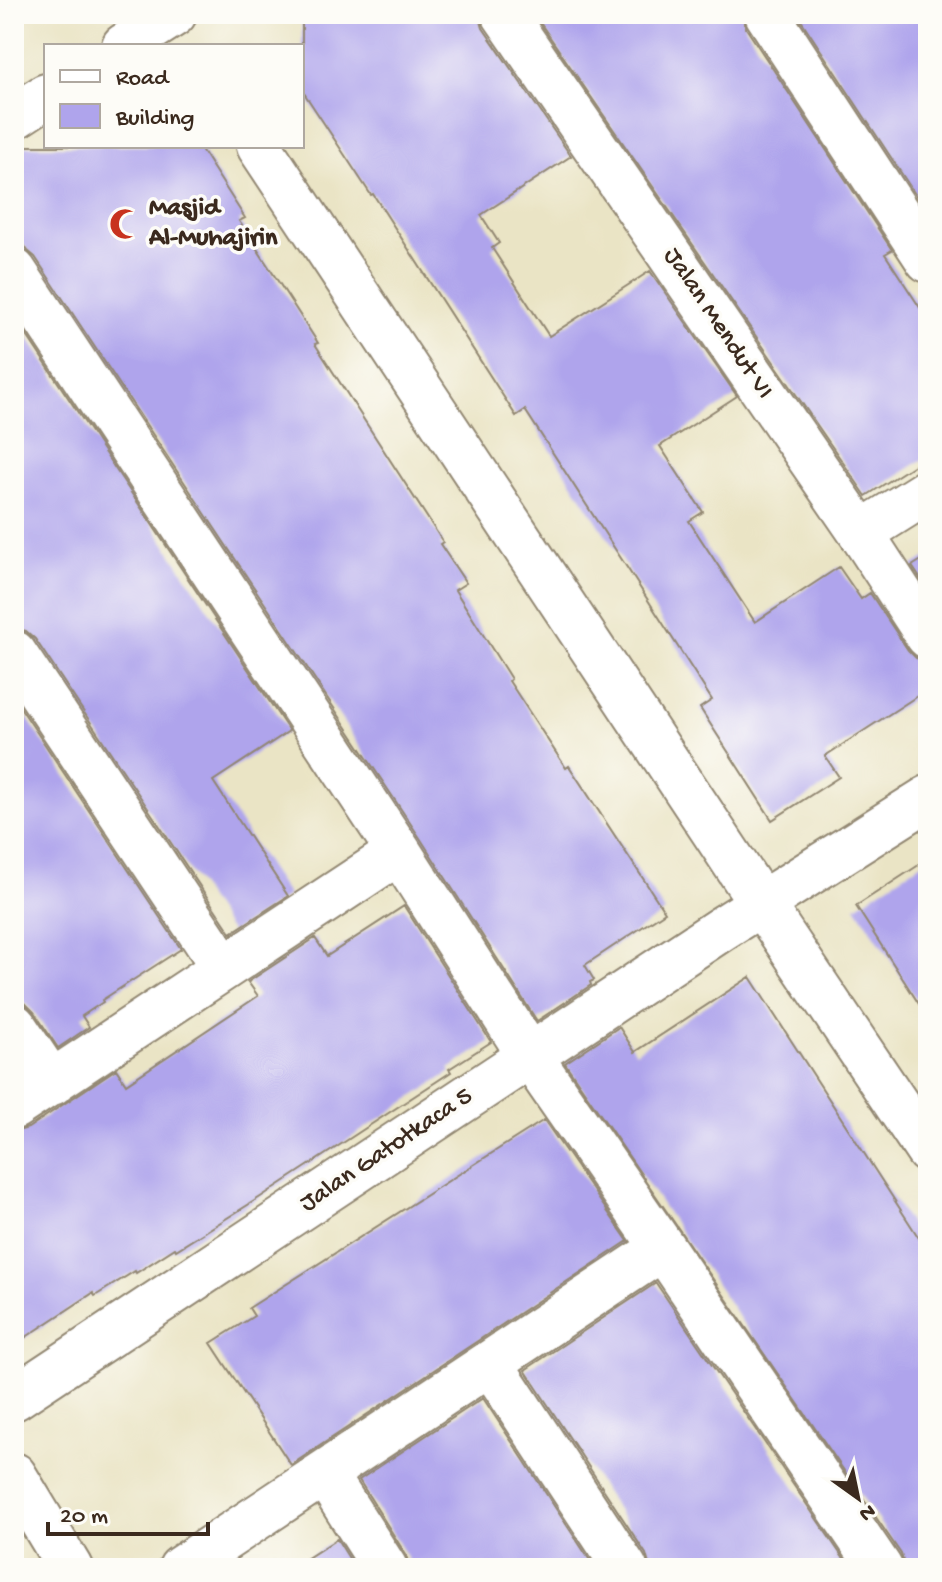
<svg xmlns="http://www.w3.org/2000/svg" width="942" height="1582" font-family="'Gochi Hand',sans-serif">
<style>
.building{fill:#afa4ec}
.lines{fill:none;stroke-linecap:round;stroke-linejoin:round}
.minor-casing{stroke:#928772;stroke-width:48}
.minor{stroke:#fff;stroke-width:44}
.labels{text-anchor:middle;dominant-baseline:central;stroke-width:7;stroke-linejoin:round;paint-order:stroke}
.poi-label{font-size:26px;font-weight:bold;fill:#3b2a1e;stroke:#fdfcf7;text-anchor:start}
.street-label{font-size:26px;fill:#3b2a1e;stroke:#fdfcf7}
</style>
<rect width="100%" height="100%" fill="#fdfcf7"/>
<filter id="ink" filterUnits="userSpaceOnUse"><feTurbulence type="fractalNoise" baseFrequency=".0125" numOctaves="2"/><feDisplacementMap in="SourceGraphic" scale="16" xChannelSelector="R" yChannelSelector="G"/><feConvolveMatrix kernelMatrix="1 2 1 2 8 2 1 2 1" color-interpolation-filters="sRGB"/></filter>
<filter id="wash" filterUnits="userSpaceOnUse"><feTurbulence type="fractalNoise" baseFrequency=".006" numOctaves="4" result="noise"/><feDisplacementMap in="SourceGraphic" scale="32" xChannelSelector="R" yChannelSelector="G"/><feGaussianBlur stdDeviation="1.8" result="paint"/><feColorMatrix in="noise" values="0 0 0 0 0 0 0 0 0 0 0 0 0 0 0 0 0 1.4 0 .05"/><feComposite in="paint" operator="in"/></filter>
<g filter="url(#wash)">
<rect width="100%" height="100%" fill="#eae4c5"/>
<g id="blocks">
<path class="building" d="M302,14H479L483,28L571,156L481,215L499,243L492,248L549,336L650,271L737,396L660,446L703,512L689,521L755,622L839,567L861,599L870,593L908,650L916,658L928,661V689L825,756L839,777L772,820L700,708L712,700L637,583L525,410L516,416L373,194L371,195L302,90Z
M534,14H742L746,28L892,250L885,254L928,320V456L866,496Z
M797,14H928V214Z
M14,146H199L245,218L239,221L318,343L315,344L443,542L440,544L466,583L455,590L511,679L509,681L566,768L569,766L665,912L585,965L594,980L590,982L591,985L537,1021L420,838L35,257L28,251L14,230Z
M16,319L289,731L213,781L288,896L231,933L35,639L26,631L14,628V320Z
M928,556V590L912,566Z
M14,698L181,949L102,1000L103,1002L82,1016L89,1027L58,1048L34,1012L26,1004L14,1001Z
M928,859V1018L856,906Z
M404,906L491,1042L449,1069L451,1072L259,1198L176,1250L175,1248L136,1273L135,1271L95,1296L93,1293L14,1345V1132L28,1128L116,1069L126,1084L258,996L248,982L315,938L327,956Z
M750,977L928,1252V1568H905L901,1554L565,1063L619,1027L635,1052Z
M544,1120L628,1241L291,1465L211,1343L254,1316L249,1308Z
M656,1283L850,1568H650L646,1554L525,1370Z
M483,1398L595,1568H410L406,1555L359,1480Z
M337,1539L355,1568H292Z"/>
</g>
</g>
<g filter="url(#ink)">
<use href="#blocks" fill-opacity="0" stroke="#928772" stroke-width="2"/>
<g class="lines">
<defs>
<path id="minor" d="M504,14L861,533L928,636
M767,14L928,260
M124,46L174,14
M14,117L46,96
M259,146L761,903L928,1151
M14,271L399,852L530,1056L663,1248L880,1568
M861,533L928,491
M14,653L224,968
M14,1026L52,1083
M14,1107L399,852
M490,1363L625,1568
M14,1398L721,929L928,798
M325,1474L385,1568
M14,1475L70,1568
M181,1568L663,1248"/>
</defs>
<use href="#minor" class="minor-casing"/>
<use href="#minor" class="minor"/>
</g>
</g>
<defs>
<symbol id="mosque-bare" viewBox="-9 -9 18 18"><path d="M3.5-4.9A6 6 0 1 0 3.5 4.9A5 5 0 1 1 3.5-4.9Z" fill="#c8321e" stroke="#fdfcf7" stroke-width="2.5" paint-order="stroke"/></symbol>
</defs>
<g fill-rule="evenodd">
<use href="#mosque-bare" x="103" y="202" width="44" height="44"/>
</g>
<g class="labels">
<g class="poi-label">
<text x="149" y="209">Masjid<tspan x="149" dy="30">Al-Muhajirin</tspan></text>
</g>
<g class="street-label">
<text transform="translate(717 324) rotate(56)">Jalan Mendut VI</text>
<text transform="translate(387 1151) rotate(-34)">Jalan Gatotkaca 5</text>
</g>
</g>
<rect width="942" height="1582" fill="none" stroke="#fdfcf7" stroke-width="48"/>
<rect x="44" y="44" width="260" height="104" fill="#fdfcf7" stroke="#afa8a0" stroke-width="2"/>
<rect x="60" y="70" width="40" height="12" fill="#ffffff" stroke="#afa8a0" stroke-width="2"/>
<text x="116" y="84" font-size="24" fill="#3b2a1e">Road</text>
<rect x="60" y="104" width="40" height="24" fill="#afa4ec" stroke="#afa8a0" stroke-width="2"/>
<text x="116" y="124" font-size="24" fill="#3b2a1e">Building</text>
<g transform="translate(858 1498) rotate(147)" stroke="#fdfcf7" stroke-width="6" paint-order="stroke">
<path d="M0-6L14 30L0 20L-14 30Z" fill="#3b2a1e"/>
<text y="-12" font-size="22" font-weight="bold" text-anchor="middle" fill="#3b2a1e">N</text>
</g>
<path d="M48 1522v12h160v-12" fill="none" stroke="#3b2a1e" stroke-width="4"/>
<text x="60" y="1522" font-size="24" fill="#3b2a1e" stroke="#fdfcf7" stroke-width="6" paint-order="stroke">20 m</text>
</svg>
